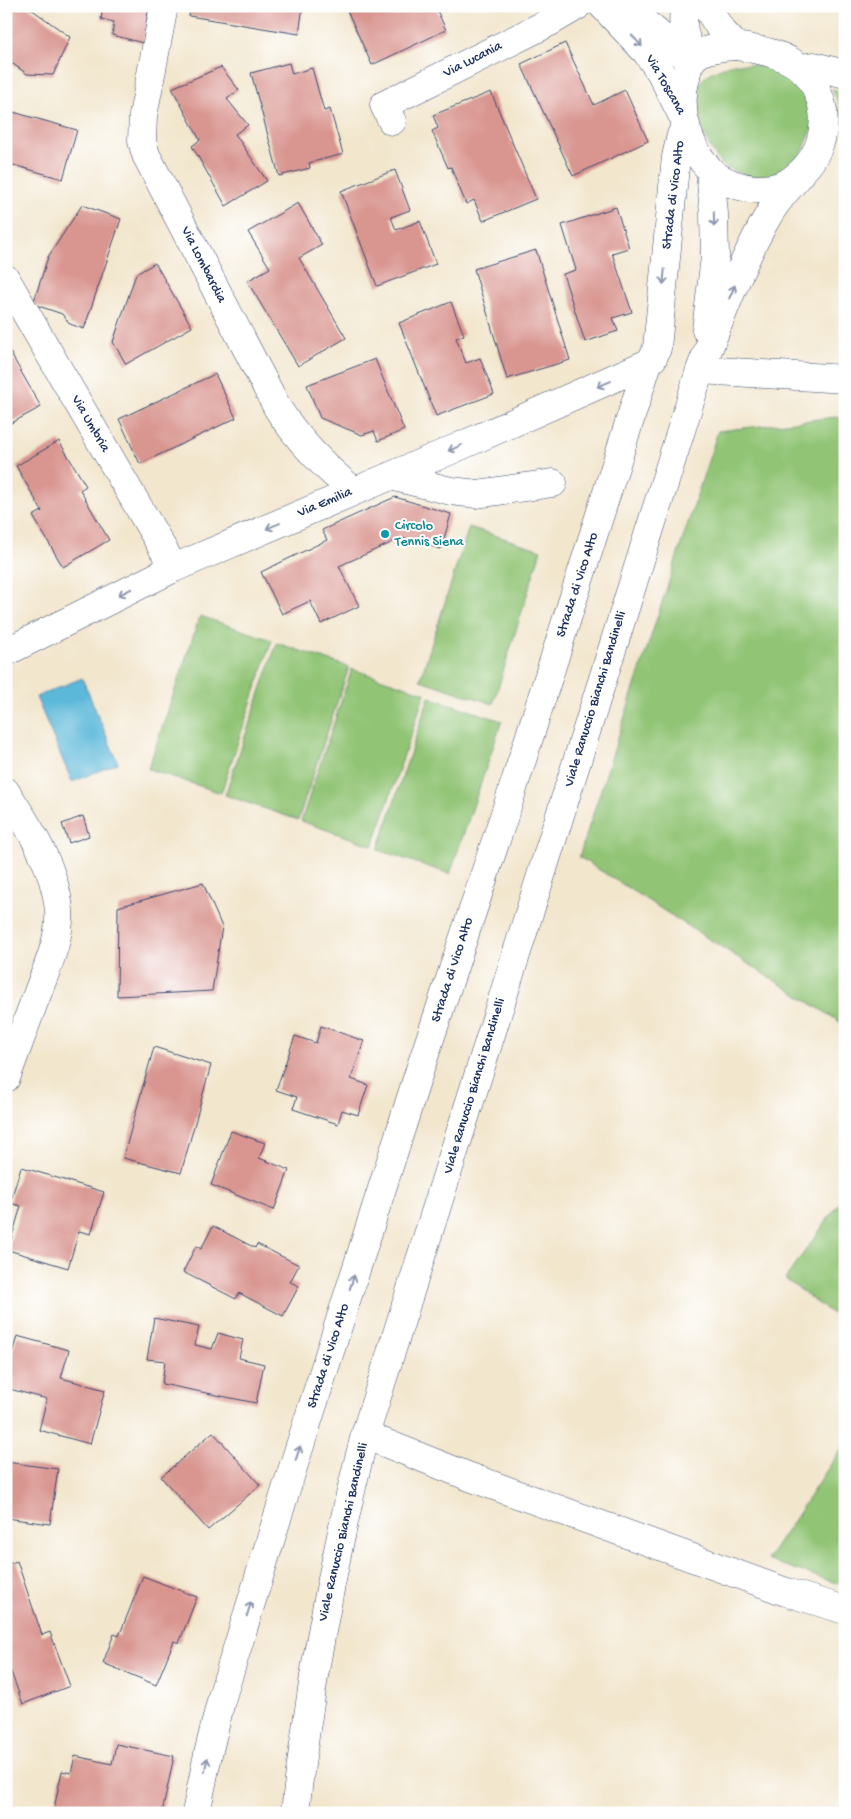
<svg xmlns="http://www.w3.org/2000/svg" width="851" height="1819" font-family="'Gochi Hand',sans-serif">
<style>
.green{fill:#91c475;stroke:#567a6a}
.water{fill:#5bb8d9;stroke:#3b749c}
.building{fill:#d99590}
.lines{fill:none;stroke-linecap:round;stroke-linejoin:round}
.minor-casing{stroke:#3b4a6f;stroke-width:29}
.minor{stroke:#fff;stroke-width:28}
.oneway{stroke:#8d97ae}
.culture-dot{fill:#0f9aa8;stroke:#fff;stroke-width:2}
.labels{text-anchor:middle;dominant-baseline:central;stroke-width:4;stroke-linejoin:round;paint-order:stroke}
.street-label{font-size:14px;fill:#1b2f5e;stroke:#fff}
.culture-label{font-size:14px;fill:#0d838f;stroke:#fff;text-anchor:start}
</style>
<rect width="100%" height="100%" fill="#fff"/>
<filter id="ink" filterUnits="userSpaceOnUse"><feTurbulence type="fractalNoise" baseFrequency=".02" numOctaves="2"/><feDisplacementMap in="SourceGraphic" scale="10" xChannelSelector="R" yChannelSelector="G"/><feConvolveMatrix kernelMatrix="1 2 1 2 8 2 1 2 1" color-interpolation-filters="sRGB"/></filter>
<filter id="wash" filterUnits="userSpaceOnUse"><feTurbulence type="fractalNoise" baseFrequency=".0096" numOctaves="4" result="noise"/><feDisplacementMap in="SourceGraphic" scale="20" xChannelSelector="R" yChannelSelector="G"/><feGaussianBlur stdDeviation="1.12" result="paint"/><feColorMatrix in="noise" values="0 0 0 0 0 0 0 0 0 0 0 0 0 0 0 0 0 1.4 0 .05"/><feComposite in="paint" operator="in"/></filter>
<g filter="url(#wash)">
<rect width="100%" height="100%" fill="#f2e6cd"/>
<path class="green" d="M733,64C756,64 787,67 802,87C809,95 812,110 816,120L796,167C788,170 768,179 760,179C754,178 728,169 724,166C714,157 707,142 703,130C689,94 692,75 733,64Z
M832,89L845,92V120L841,121L839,104Z
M836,417L845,419V1025L579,857L718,431Z
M469,527L541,550L493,704L420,680Z
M200,616L272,640L221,793L148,769Z
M277,643L349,667L298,820L225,795Z
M352,669L425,693L373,846L301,821Z
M429,697L502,721L450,874L378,850Z
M845,1195V1323L785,1279Z
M845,1443V1586L767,1560Z"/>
<path class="water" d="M82,678L118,763L72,782L36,697Z"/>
<g id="blocks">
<path class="building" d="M6,6H27L70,37L53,75L27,74L6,59Z
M103,6H149L143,43L112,35L114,22L101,19Z
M191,6H303L299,34L189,16Z
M345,6H435L446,30L372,65Z
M565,43L594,105L625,90L648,141L573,176L521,64Z
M289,63L292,74L312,68L324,111L330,109L343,154L309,163L310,168L279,176L251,73Z
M221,67L239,90L227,99L248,125L235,134L267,181L226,206L192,146L200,140L172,88Z
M491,92L536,199L483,221L474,200L466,204L451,167L448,168L432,131L438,128L433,115Z
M6,110L77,130L63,179L6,163Z
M395,170L410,210L391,217L396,230L420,221L436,264L377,286L341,191Z
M298,203L322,245L299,258L346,338L298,366L247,281L270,268L248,232Z
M82,205L121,219L84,329L70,324L62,314L33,304L48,257Z
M616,207L629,248L612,253L632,312L613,318L618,331L585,342L563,274L576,270L562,225Z
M536,250L570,360L507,379L474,269Z
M155,263L192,327L126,364L113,342L136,274Z
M451,302L464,335L456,338L466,363L480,358L494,394L436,416L399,323Z
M6,345L41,407L6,426Z
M375,359L404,430L378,441L374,431L362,435L320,418L307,385Z
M215,374L236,418L140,464L119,419Z
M59,441L86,486L80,490L109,540L63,567L33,516L42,511L16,466Z
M395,497L451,514L441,549L402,538L339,566L359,606L321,624L310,601L282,614L261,572L327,540L322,530Z
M83,816L89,836L69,843L62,824Z
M203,883L222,927L212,991L117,996L118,907Z
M321,1026L364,1041L351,1079L368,1085L358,1115L342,1110L338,1124L293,1109L297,1097L276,1090L295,1036L316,1043Z
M154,1047L211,1065L181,1173L123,1158Z
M231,1131L265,1143L259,1158L289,1170L274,1210L211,1185Z
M21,1167L104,1192L91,1234L79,1231L68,1268L8,1250L21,1206L10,1203Z
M213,1226L255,1248L257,1244L299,1265L290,1282L299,1286L283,1316L239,1293L236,1299L183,1272L196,1246L201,1249Z
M154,1318L199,1327L195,1345L212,1349L218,1333L243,1340L239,1358L264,1364L256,1403L162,1384L165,1361L147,1359Z
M17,1336L69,1350L61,1378L105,1390L90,1444L39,1430L47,1399L6,1388V1374Z
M213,1432L260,1485L208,1530L161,1477Z
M6,1462L58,1469L50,1524L6,1518Z
M17,1561L42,1635L50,1632L70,1686L23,1704L6,1659V1565Z
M143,1576L197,1597L179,1643L174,1641L156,1685L103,1663L114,1634L119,1636Z
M116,1744L174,1756L162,1813H141L117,1808L116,1813H53L62,1771L71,1773L75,1756L112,1764Z"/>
</g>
</g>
<g filter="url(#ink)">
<use href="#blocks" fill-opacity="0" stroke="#3b4a6f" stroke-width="1"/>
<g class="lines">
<defs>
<path id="minor" d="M164,6L143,116L142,141L146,155L278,409C299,441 324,467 354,491
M603,6L647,53L661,73L681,113
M622,6L641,19L691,62
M684,6C682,28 683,38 695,56
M706,6L721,30L736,46
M736,46C760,50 784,53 803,70C810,76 814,83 817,91C833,126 819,163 787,183C778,188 767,189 757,189C741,188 721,182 709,169C687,145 677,108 686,77C687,70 690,61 696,56C706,48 723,47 736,46Z
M801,68L814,66L845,74
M392,121L384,105L550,22L577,6
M6,279L174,568
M706,330L715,257L714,214L710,170
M700,370L845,379
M390,476L451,491L477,494L553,483
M6,652L174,568L447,452L648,363
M6,792C30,828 55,867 59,910C61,938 47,967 38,992C27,1020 17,1049 6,1078
M365,1435L470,1477L786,1592L845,1610
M196,1813L208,1754L222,1697L289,1480L422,1063L510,798L648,363L653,358L657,348L676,157L681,135L686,125
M295,1813C300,1765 308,1717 315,1670C329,1591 344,1513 365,1435L700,370C721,318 740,264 768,216C777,200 789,187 801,174"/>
</defs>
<use href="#minor" class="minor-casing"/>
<use href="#minor" class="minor"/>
</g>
<defs><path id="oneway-shaft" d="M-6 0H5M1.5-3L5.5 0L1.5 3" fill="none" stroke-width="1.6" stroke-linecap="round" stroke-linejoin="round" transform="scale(1.25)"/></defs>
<g class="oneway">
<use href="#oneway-shaft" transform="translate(637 41) rotate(48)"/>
<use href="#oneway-shaft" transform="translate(714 219) rotate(88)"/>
<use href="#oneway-shaft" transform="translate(664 277) rotate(95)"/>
<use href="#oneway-shaft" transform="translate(732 292) rotate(-67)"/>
<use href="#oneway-shaft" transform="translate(604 384) rotate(157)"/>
<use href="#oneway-shaft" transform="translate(455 448) rotate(156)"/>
<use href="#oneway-shaft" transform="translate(273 526) rotate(157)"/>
<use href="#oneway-shaft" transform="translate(125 592) rotate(153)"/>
<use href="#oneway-shaft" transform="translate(352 1282) rotate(-72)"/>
<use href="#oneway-shaft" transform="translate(298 1453) rotate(-72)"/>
<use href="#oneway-shaft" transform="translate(249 1609) rotate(-73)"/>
<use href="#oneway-shaft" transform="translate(206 1765) rotate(-79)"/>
</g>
</g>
<circle class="culture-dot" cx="385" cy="534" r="5"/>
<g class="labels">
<g class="street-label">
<text transform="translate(473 60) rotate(-27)">Via Lucania</text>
<text transform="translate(665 85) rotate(60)">Via Toscana</text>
<text transform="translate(674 195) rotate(-83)">Strada di Vico Alto</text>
<text transform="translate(203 265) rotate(63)">Via Lombardia</text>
<text transform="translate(90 424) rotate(60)">Via Umbria</text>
<text transform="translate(325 503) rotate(-23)">Via Emilia</text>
<text transform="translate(578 585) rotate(-72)">Strada di Vico Alto</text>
<text transform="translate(596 699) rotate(-73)">Viale Ranuccio Bianchi Bandinelli</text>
<text transform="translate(453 970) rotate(-72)">Strada di Vico Alto</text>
<text transform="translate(475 1086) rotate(-73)">Viale Ranuccio Bianchi Bandinelli</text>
<text transform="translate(329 1356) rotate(-72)">Strada di Vico Alto</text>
<text transform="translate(344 1532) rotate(-77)">Viale Ranuccio Bianchi Bandinelli</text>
</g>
<g class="culture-label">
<text x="395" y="526">Circolo<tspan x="395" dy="16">Tennis Siena</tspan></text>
</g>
</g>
<rect width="851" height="1819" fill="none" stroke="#fff" stroke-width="25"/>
</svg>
